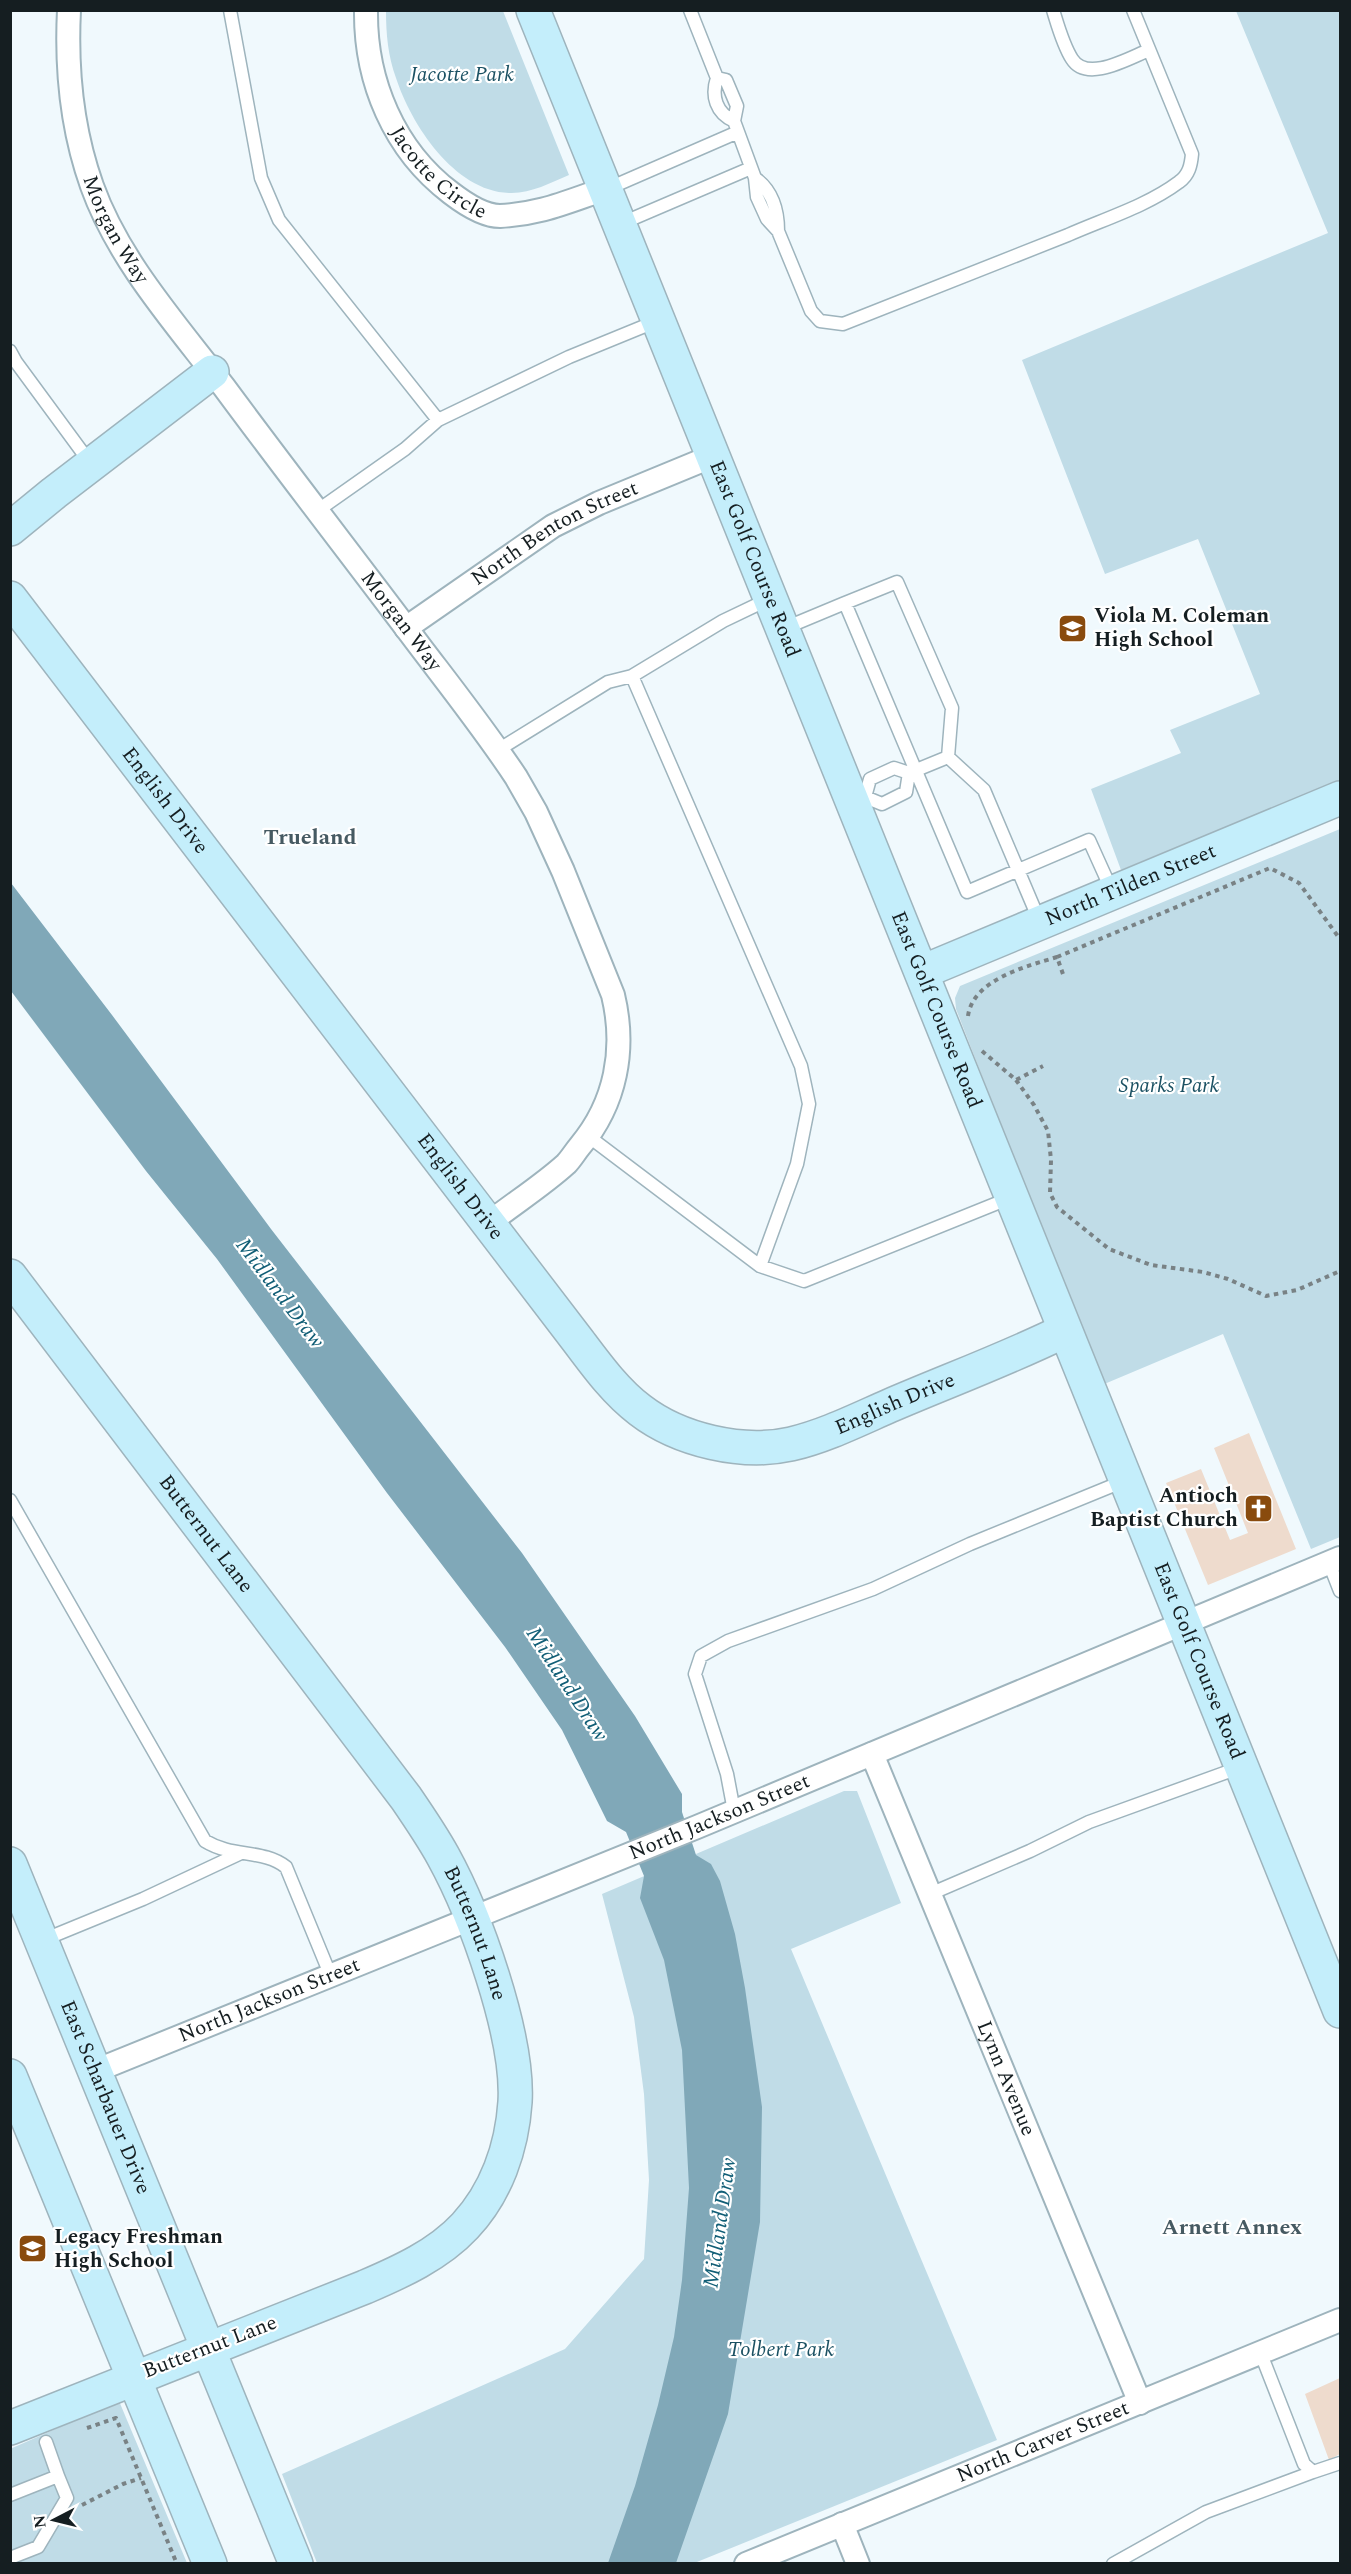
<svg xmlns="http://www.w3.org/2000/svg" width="1351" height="2574" font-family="Spectral,serif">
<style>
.green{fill:#c0dce7}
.water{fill:#80a8b8}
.building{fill:#eedbcd}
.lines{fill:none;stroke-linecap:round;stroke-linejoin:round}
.lane-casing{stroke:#9eb4bd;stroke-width:15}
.street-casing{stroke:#9eb4bd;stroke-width:26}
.secondary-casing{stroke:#9eb4bd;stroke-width:36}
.path{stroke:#798285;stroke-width:4;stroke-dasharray:4.5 4.5;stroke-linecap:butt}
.lane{stroke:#fff;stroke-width:12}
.street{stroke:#fff;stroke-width:22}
.secondary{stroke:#c4eefb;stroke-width:33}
.labels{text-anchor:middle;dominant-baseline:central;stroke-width:4.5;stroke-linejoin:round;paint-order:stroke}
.park-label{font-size:21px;font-style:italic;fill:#1b5163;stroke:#fff}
.street-label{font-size:21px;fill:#151e21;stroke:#fff}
.poi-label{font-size:21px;font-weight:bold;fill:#151e21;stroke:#fff;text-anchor:start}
.neighbourhood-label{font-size:22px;font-weight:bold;fill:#465a62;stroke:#fff}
.water-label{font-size:22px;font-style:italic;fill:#115e76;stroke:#fff}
</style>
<rect width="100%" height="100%" fill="#f0f9fd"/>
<path class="green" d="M386,11H503L569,175C550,183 530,194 509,193C454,191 411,124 396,78C388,56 386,34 386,11Z
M1236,11H1340V780L1121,870L1091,789L1181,753L1170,730L1260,694L1198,539L1105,574L1022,360L1328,233Z
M1340,829V1537L1311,1549L1223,1334L1102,1385L956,1009L955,998L960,986Z
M844,1791H857L901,1903L791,1949L997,2440L692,2564L317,2563L282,2474L565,2349L644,2259L649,2180L644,2094L634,2017L602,1894Z
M119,2401L187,2563H11L10,2449Z"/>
<path class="water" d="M11,883L112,1015L271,1229L522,1553L635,1716L682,1794V1812L696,1855L711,1864L720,1881L735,1934L745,1988L762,2107L760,2222L728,2414L676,2563H608L635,2486L658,2405L674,2337L682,2280L689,2188L682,2050L664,1960L640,1898L644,1876L626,1832L607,1821L562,1730L505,1647L387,1493L217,1259L146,1171L11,991Z"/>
<path class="building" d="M1249,1433L1296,1549L1208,1585L1166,1483L1201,1469L1230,1540L1248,1533L1214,1448Z
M1340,2378V2454L1329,2460L1305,2394Z"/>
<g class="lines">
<defs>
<path id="lane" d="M230,10L261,178L279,220L438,420
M690,10L717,78C711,96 716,113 734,121
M1053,10C1058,26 1063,45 1072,59C1087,83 1129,58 1149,50
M717,78L726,80L737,106L734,121L755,178L757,197L767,219L778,231L811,311L820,321L843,324C918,295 993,265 1068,235C1104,219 1147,206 1179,182C1189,175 1191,165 1192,154L1133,10
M755,178C773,191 778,210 778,231
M607,189L738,132
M620,224L751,168
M10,351L16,362L91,464
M317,511L405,449L438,420L569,357L657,321
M785,628L845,603
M632,676L723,621L769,599
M498,750L608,682L632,676L801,1066L809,1104L797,1164L760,1266
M948,757L952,708L897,582L845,603L967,892L1089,840L1112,891
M894,768L909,773L906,792L882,804L865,797L870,779Z
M909,773L948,757L984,790L1040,922
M588,1136L760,1266L804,1281L1010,1198
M10,1500L205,1841C233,1858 263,1849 286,1867L330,1974
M1329,1563L1340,1591
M734,1811L727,1774L695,1674L701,1656L728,1641L873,1589L970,1544L1124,1481
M930,1894L1030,1851L1089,1822L1241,1767
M43,1940L143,1899L241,1853
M1261,2354L1304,2464L1313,2472L1340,2463
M10,2495L58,2476L46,2442
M10,2558L38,2547L67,2498L58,2476
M1113,2564L1206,2512L1313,2472"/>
<g id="street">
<path id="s1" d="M69,10C66,69 72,130 92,186C119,261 176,324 224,387C289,475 356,561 422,649C454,691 487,733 516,777L536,812L563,871L613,995C626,1049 616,1103 580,1146C575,1152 571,1159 566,1164C543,1185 513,1204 489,1223"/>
<path id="s2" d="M366,10C365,81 394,150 451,193C464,203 483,216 500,216C541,214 566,202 605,189"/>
<path id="s3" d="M406,628L553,526L599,503L713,456"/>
<path id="s4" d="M872,1754L1140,2403"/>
<path id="s5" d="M95,2071L697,1827L1340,1558"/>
<path d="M842,2524L858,2564"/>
<path id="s6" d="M746,2564L1340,2320"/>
</g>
<g id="secondary">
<path id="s7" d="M533,10L1340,2011"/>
<path d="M10,529L54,493L212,372"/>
<path id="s8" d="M10,598L579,1342C597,1366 616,1392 640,1410C679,1440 742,1455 791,1444C825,1436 857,1420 889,1406C947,1381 1007,1359 1064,1331"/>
<path id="s9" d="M922,972L1340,798"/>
<path id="s10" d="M10,1276L406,1798C419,1817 432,1836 443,1856C475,1914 519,2036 515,2102C512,2148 496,2193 465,2226C438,2255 400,2272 365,2287L10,2428"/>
<path id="s11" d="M10,1864L296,2564"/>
<path d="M10,2076L210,2564"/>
</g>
</defs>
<use href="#lane" class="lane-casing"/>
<use href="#street" class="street-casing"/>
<use href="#secondary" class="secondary-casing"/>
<path class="path" d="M1057,957L1270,868L1299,883L1340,939
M968,1016C973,979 1028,966 1057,957L1064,977
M982,1051L1016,1080L1043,1066
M1016,1080L1034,1105L1048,1131L1051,1160L1050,1193L1057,1207L1109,1249L1151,1265L1203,1272L1228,1279L1266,1296L1297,1290L1340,1271
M87,2428L116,2418L177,2564
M82,2505L123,2484L141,2478"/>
<use href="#lane" class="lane"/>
<use href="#street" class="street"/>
<use href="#secondary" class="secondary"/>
</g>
<defs>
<symbol id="school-square" viewBox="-11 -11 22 22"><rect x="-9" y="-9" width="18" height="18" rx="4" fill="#894b0e" stroke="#fff"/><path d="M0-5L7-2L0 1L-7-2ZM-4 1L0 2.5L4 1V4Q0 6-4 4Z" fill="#fff"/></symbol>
<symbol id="church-square" viewBox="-11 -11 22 22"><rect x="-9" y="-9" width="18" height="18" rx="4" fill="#894b0e" stroke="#fff"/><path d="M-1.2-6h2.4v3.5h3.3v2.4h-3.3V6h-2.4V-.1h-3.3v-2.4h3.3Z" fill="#fff"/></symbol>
</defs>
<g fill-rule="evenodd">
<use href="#school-square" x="1056" y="612" width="33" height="33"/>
<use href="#church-square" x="1242" y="1492" width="33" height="33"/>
<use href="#school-square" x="16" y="2232" width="33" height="33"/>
</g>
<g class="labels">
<g class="park-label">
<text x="462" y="75">Jacotte Park</text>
<text x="1169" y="1086">Sparks Park</text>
<text x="781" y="2350">Tolbert Park</text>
</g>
<g class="street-label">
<text stroke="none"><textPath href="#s2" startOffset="186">Jacotte Circle</textPath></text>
<text stroke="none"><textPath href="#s1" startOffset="228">Morgan Way</textPath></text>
<text stroke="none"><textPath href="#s3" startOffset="177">North Benton Street</textPath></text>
<text stroke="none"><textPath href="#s7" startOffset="592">East Golf Course Road</textPath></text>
<text stroke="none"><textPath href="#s1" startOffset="714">Morgan Way</textPath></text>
<text stroke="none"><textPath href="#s8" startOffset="255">English Drive</textPath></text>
<text stroke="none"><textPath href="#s9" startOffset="226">North Tilden Street</textPath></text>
<text stroke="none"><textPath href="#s7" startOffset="1078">East Golf Course Road</textPath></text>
<text stroke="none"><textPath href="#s8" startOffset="741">English Drive</textPath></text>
<text stroke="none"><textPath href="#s8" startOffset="1299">English Drive</textPath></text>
<text stroke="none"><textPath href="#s10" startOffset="324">Butternut Lane</textPath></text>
<text stroke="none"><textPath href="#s7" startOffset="1780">East Golf Course Road</textPath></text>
<text stroke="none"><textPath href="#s5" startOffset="674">North Jackson Street</textPath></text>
<text stroke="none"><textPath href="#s10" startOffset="808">Butternut Lane</textPath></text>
<text stroke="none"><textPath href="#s5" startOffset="188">North Jackson Street</textPath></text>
<text stroke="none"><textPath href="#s4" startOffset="351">Lynn Avenue</textPath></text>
<text stroke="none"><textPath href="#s11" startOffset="252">East Scharbauer Drive</textPath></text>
<text transform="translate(210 2347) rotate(-21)">Butternut Lane</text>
<text stroke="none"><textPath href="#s6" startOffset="321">North Carver Street</textPath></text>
</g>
<g class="poi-label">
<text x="1094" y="616">Viola M. Coleman<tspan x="1094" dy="24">High School</tspan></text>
<text x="1238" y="1496" text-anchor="end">Antioch<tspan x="1238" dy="24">Baptist Church</tspan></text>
<text x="54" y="2237">Legacy Freshman<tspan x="54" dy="24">High School</tspan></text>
</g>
<g class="neighbourhood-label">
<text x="310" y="837">Trueland</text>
<text x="1232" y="2227">Arnett Annex</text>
</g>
<g class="water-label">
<text transform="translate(280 1293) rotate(53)">Midland Draw</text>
<text transform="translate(567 1684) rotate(57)">Midland Draw</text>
<text transform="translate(720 2223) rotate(-82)">Midland Draw</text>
</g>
</g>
<rect width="1351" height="2574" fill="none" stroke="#151e21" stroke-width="24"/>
<g transform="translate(54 2520) rotate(263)" stroke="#ffffff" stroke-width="4.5" paint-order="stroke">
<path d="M0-4.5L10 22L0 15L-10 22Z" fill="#151e21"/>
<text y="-9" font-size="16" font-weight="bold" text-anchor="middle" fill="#151e21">N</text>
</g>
</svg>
